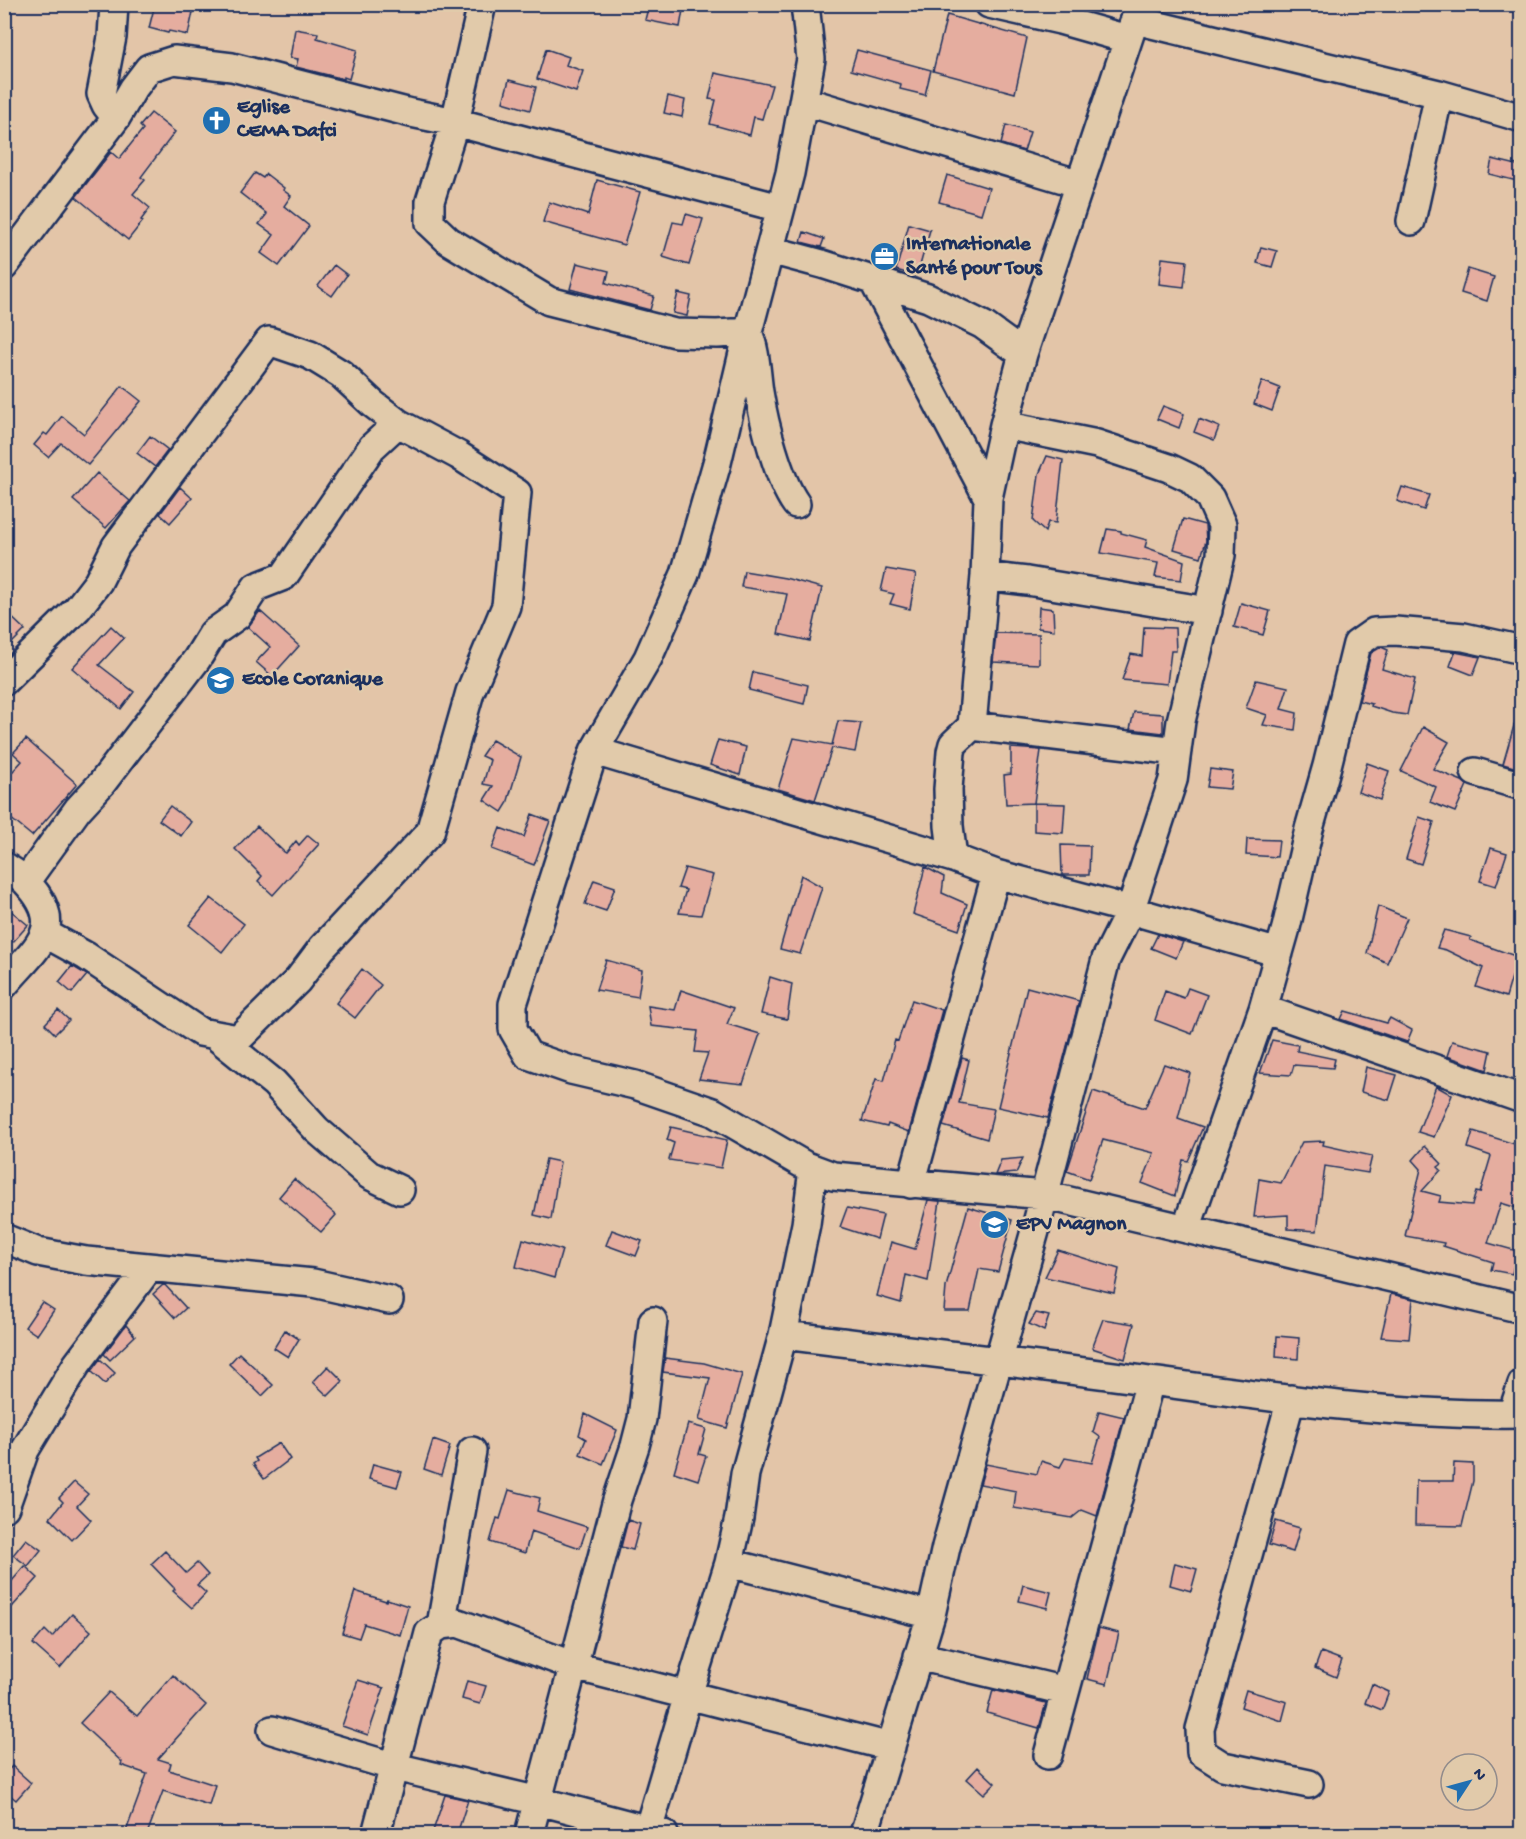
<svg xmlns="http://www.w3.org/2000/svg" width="1526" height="1839" font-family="'Gochi Hand',sans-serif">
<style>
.building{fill:#e5ad9f;stroke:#1b2f5e;stroke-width:1.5}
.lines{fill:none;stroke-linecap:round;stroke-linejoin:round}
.minor-casing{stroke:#1b2f5e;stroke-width:32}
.minor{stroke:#e1caaa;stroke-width:27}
.labels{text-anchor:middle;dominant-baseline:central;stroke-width:5;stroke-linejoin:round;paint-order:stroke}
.poi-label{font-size:21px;font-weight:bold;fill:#1b2f5e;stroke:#e1caaa;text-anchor:start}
</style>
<rect width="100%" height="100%" fill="#e3c5a8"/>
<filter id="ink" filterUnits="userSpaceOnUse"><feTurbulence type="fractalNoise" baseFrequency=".0167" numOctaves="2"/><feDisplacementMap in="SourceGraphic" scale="12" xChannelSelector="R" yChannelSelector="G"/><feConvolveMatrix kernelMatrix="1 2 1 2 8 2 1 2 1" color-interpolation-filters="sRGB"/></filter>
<g filter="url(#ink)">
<path class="building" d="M155,4H162L193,12L188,35L169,31L168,33L149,28Z
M649,4L683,10L680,27L645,20Z
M947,15L1027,38L1015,93L933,71Z
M295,29L318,33L317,38L357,50L349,79L344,77V79L296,67L298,59L290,58Z
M546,49L569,57L566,65L583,71L576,92L537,79Z
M857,50L931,70L925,95L900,89L901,84L851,70Z
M715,73L772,85L762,119L754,117L750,135L710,124L716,100L709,99Z
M509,80L536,87L530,110L503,102Z
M668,96L685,100L682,117L664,113Z
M151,113L175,132L141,177L145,180L133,194L150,208L141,220L143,221L128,240L76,197L111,152L119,159L143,129L140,126Z
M1006,125L1030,132L1024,151L1001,144Z
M1492,159L1521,166V182L1489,174Z
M255,173L263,178L266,174L284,188L283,190L291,196L284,206L309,226L279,266L261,253L274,235L259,224L267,214L240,193Z
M947,175L989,188L981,214L939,202Z
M597,180L640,192L624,245L543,222L549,202L588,215Z
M686,214L703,219L689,265L663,257L673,222L683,224Z
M909,224L930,230L917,276L896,270Z
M804,232L824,239L821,247L801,242Z
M1261,247L1277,251L1272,267L1257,263Z
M1162,258L1187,261L1184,287L1159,284Z
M577,263L609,271L606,283L654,296L650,310L570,289Z
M334,265L347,275L332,296L318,286Z
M1468,269L1494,277L1487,301L1461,293Z
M678,293L691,296L687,316L673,313Z
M1262,381L1280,388L1272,411L1254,404Z
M122,386L141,401L88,465L61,443L48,457L34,445L44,433L47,435L62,416L84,434Z
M1163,406L1184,414L1179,428L1157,419Z
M1199,419L1219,427L1214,440L1194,432Z
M150,436L168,450L155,467L137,453Z
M1047,456L1063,460L1056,523L1048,522L1045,532L1033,521L1039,474Z
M97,473L130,501L106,528L73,500Z
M180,487L192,498L170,523L160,514Z
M1402,487L1429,495L1424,510L1397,501Z
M1183,519L1205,525L1206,541L1201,557L1174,549Z
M1107,529L1121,531V533L1147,540L1145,547L1184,561L1181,580L1155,577L1158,563L1101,553Z
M886,569L916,574L910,609L890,604L894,594L881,591Z
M744,571L785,578L822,588L810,641L778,634L787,594L741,587Z
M1241,603L1270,611L1263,635L1234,627Z
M1039,607L1053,609L1054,630L1038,628Z
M4,610L25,630L4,651Z
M260,611L299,646L272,676L256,662L270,647L248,627Z
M111,626L124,638L99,665L134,692L121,709L72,668Z
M1144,627L1175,628L1176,651H1171L1167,684L1122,680L1131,654L1142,656Z
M996,633L1039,634V664L993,662Z
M1381,647L1388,650L1382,669L1415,679L1407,715L1392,713L1371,706L1372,704L1359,701L1371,653Z
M1455,652L1480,657L1473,675L1450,666Z
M753,672L808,685L804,704L749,690Z
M1256,680L1288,687L1281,709L1297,713L1295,730L1263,725L1267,715L1246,708Z
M1134,712L1163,714V733L1130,729Z
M1517,715H1521V769L1503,764Z
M838,721L861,723L855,752L832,748L815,800L778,789L794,738L832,745Z
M1423,727L1449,742L1433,769L1462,781L1467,785L1455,812L1430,802L1436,787L1401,771Z
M26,739L77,784L32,836L4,813V781L22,761L13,753Z
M492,740L521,757L507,804L502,812L484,800L493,786L483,784L490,760L481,756Z
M718,740L746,747L740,775L710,765Z
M1011,748L1041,750L1034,803L1006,804L1004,775L1011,774Z
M1367,763L1389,771L1380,800L1358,792Z
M1210,769L1233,772L1230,789L1207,787Z
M1034,803L1065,804L1063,833L1034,831Z
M170,806L191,822L181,836L159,820Z
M532,814L550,821L534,865L492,849L500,828L524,837Z
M1419,817L1434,822L1421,864L1406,859Z
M257,826L284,852L286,853L296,841L299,845L308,835L319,844L273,895L258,881L262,876L235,849Z
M1247,839L1279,840L1277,857L1246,855Z
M1061,845L1090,846L1089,875H1062Z
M1491,848L1507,853L1496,886L1480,881Z
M925,867L944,877L942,893L967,904L959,930L913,914Z
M685,868L713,875L701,915L679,913L686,890L678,888Z
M801,875L822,887L800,954L780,949Z
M594,880L615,887L606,911L585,904Z
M211,898L244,924L222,952L189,925Z
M4,905L28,925L13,942L4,934Z
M1378,906L1407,918L1387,963L1367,953Z
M1444,930L1471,937L1470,940L1521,958V970L1518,979L1512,977L1506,997L1476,987L1483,968L1446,950L1437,948Z
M1158,934L1183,942L1176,958L1151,948Z
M606,960L642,970L638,997L596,990Z
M72,966L87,975L72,993L59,982Z
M362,969L381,985L355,1018L336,1003Z
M770,977L792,984L787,1019L761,1014Z
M1027,987L1079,1001L1048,1118L998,1107Z
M1188,988L1207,995L1192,1034L1155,1020L1165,991L1184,998Z
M681,990L734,1008L727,1024L760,1034L743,1084L699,1079L708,1053L695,1052L698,1031L651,1026L648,1006L675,1010Z
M912,1000L942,1010L909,1132L888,1124L887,1127L862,1121L876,1079L884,1081L895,1040L898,1041Z
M58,1010L69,1020L55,1034L45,1024Z
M1345,1011L1387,1023L1390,1018L1412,1030L1407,1042L1341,1019Z
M1272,1040L1298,1045L1297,1051L1335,1059L1333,1068L1294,1065L1291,1075L1260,1073Z
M1452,1041L1491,1051L1487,1070L1447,1056Z
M962,1058L969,1060L959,1103L994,1109L987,1139L943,1126Z
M1164,1064L1190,1073L1178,1118L1203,1127L1188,1161L1183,1160L1175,1196L1142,1183L1154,1153L1103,1140L1089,1179L1067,1171L1093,1091L1145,1108Z
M1366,1067L1397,1075L1389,1100L1361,1092Z
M1436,1086L1452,1095L1434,1137L1418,1132Z
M671,1127L727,1140L721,1168L669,1160L674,1143L667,1140Z
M1473,1131L1521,1146V1202L1518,1201L1517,1208L1501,1203L1488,1243L1517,1251L1512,1274L1491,1270L1493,1262L1443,1246L1444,1243L1405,1236L1421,1169L1413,1160L1425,1146L1442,1164L1438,1167L1441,1170L1422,1191L1441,1196L1439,1202L1472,1205L1476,1192L1480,1193L1491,1156L1468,1148Z
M1324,1141L1323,1145L1372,1156L1368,1173L1325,1166L1317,1231L1288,1229V1215L1254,1217L1259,1179L1281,1183L1302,1142Z
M1023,1158L1016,1173L995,1175L1001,1160Z
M546,1159L560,1162L551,1219L534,1215Z
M294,1179L336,1215L321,1232L279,1197Z
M928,1200L940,1201L928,1281L906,1275L901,1303L877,1296L891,1242L915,1249Z
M968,1207L1012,1220L998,1272L979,1269L970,1311H944L946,1287Z
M847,1208L883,1215L877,1239L840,1227Z
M612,1230L642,1241L636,1256L606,1245Z
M523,1239L562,1250L554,1278L516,1267Z
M1058,1250L1119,1269L1114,1293L1045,1277Z
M164,1284L186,1308L175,1318L153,1294Z
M1391,1294L1413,1299L1409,1339L1381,1337Z
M42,1302L54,1310L37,1335L25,1327Z
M1036,1313L1049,1316L1044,1331L1029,1324Z
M1103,1319L1134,1324L1125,1359L1092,1348Z
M126,1325L135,1336L110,1360L104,1354Z
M285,1330L299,1339L288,1357L274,1348Z
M1277,1336L1299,1338L1298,1359L1276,1357Z
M239,1353L273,1385L262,1396L229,1364Z
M665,1358L704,1363L742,1374L727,1428L699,1420L710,1378L663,1372Z
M100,1359L115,1373L105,1384L91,1371Z
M328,1366L343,1381L328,1396L313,1382Z
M1099,1411L1124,1417L1097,1516L1082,1510L1072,1518L1014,1508L1016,1491L980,1484L986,1464L1037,1474L1041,1461L1060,1467L1065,1458L1092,1463L1100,1437L1093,1432Z
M585,1414L617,1430L603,1464L580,1454L586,1439L579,1435Z
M688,1424L706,1429L699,1454L706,1456L698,1480L674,1472Z
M433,1440L450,1446L441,1475L424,1469Z
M279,1443L290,1459L264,1479L253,1464L257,1461L255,1458Z
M1454,1463L1473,1464V1481L1462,1526L1415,1525L1416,1481H1453Z
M373,1464L402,1472L397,1487L369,1479Z
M74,1482L88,1494L77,1506L91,1520L72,1540L50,1518L63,1502L59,1498Z
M509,1490L540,1498L537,1511L587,1527L580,1548L531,1531L525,1553L490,1542L497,1518L500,1519Z
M628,1520L640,1524L633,1550L621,1547Z
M1276,1521L1300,1528L1293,1552L1269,1545Z
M26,1539L41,1550L28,1566L13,1555Z
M165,1551L186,1573L197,1563L208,1575L197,1585L206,1593L192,1608L173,1591L175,1589L151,1564Z
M1175,1563L1197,1569L1191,1591L1170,1585Z
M25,1566L38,1578L4,1616V1590Z
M1023,1585L1051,1592L1047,1608L1019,1601Z
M355,1591L386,1601L387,1599L408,1606L400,1635L364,1624L359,1638L342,1633Z
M72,1614L91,1631L60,1668L33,1644L45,1630L52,1637Z
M1099,1628L1119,1633L1107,1684L1087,1679Z
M1321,1652L1342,1660L1336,1677L1315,1668Z
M173,1675L206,1705L158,1759L171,1763L169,1770L215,1785L209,1805L163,1791L147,1834H125L147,1774L121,1765L122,1762L80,1723L109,1692L137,1716Z
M358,1680L384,1688L368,1735L342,1726Z
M467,1681L486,1686L480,1704L462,1699Z
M1372,1684L1389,1692L1382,1710L1365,1703Z
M993,1690L1046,1703L1039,1728L987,1713Z
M1246,1690L1287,1702L1282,1721L1241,1707Z
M12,1766L31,1783L16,1800L4,1790V1775Z
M978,1767L995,1783L984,1794L967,1779Z
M445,1795L468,1800L457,1834H432Z"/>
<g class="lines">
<defs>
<path id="minor" d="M114,4L112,37L101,94L106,105L116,118
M482,4L455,122L430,201V223L449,241L549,301L675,333L717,334L748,332C756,351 756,371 759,392C764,423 778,479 796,504
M805,4L811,59L790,173L748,332L717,463L685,574L648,658L594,751L513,1004V1029L528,1055L571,1070L635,1085L713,1112L806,1166L833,1176L1044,1195L1522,1309
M989,4L1060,20L1127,39
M1135,20L1439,94L1522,118
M804,101L1080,184
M1411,221L1439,94
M770,250L822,264L928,298L983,325L1023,354
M4,266L116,118L133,89L149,68L174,60L232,67L411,113L455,122L780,208
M874,282L988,498
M1004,425L988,498L985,576L1027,581L1208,611
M4,681L78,608L98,582L116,546L269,341L310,355L341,374L373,404L398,423L458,455L517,493L506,606L470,692L430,832L322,948L298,980L238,1039L200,1032L86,956L46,934
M972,726L1177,751
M594,751L953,858L996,874L1109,904L1279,953
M1475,772L1522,786
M953,858L949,826L948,789L951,752L953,744L972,726L985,576
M4,866C12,871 21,876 27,883C69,928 35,948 4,985
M26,881L78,809L102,783L197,659L213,633L237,616L256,587L284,576L372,447L398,423
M1263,1009L1522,1099
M217,1037L274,1083L317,1130L369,1175L400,1190
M911,1184L996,874
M1186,1229L1263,1009L1286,928L1309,829L1327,766L1357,644L1374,632L1395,631L1464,637L1522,650
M4,1238L38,1252L86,1261L313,1283L389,1300
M783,1335C898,1349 1014,1362 1129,1378C1259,1396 1390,1416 1522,1414
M1291,1399L1200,1729L1201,1752L1223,1766L1309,1784
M1512,1414L1522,1384
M5,1507L25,1450L77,1364L149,1268
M729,1563L739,1518L745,1474L783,1335L806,1224L813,1169
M441,1625L472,1451
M918,1656L1065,1691
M272,1730L395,1767L539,1801L664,1834
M1048,1755L1150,1381
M376,1834L429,1633L441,1625L458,1623L574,1666L891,1747
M529,1834L617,1500L635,1446L642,1419L653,1321
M647,1834L688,1695L729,1563L931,1615L946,1547L1035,1231L1106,959L1130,911L1173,780L1181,721L1221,555L1222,525L1210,498L1190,478L1169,468L1097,444L1004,425L1023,354L1140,4
M864,1834L931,1615"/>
</defs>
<use href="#minor" class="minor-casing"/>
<use href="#minor" class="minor"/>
</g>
</g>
<defs>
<symbol id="church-disc" viewBox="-11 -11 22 22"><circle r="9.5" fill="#1f6fb2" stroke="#e1caaa"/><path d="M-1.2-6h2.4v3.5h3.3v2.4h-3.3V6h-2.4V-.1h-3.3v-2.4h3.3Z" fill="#fff"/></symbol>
<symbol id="office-disc" viewBox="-11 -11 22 22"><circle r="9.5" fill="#1f6fb2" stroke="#e1caaa"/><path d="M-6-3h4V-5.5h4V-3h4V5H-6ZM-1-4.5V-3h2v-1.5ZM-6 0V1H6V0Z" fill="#fff"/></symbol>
<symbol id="school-disc" viewBox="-11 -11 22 22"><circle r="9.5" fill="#1f6fb2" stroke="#e1caaa"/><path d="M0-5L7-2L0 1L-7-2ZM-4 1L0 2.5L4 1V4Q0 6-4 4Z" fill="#fff"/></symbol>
</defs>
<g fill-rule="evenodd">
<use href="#church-disc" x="200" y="104" width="33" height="33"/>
<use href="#office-disc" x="868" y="240" width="33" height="33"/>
<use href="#school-disc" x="204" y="664" width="33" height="33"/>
<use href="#school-disc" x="978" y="1208" width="33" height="33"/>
</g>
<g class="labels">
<g class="poi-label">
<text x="237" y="108">Eglise<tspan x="237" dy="24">CEMA Dafci</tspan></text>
<text x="906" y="245">Internationale<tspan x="906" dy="24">Santé pour Tous</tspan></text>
<text x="242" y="680">Ecole Coranique</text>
<text x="1016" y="1225">EPV Magnon</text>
</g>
</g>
<rect width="1526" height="1839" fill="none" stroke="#e1caaa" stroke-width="24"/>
<rect x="12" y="12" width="1502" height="1815" fill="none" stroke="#1b2f5e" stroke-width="2" filter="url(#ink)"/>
<g transform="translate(1469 1782) rotate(54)"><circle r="28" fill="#e1caaa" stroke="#928c8c" stroke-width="1.5"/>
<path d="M0-4.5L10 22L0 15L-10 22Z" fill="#1f6fb2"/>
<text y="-9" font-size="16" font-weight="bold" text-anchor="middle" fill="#1b2f5e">N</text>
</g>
</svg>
